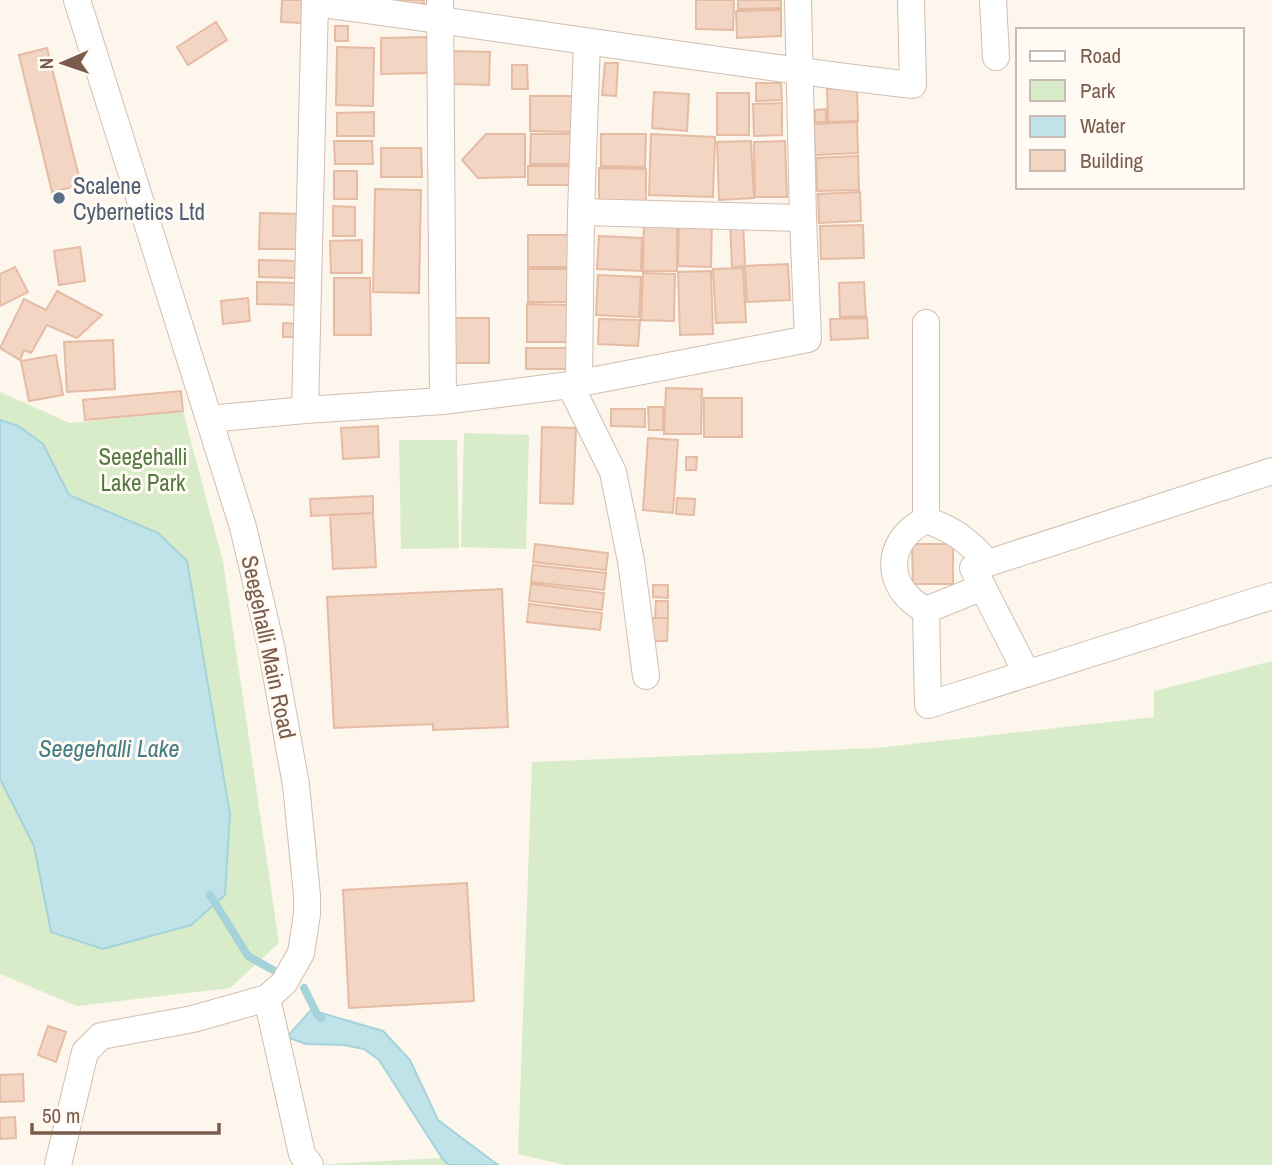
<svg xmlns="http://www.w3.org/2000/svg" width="1272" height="1165" font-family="'Archivo Narrow',sans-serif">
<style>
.green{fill:#d8ecc9}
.water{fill:#bfe3e8;stroke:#a5d3da;stroke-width:2}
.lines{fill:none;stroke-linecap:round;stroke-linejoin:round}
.stream{stroke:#a5d3da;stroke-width:8}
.building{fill:#f3d5c3;stroke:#e6bba3;stroke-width:2}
.minor-casing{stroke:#d1beb0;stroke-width:28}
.minor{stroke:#fff;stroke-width:26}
.service-dot{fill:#5c6f8a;stroke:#fffaf3;stroke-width:2.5}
.labels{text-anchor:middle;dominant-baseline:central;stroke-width:6;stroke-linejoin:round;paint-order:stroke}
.service-label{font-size:23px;fill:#4e5e75;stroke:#fffaf3;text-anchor:start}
.park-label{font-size:23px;fill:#537a41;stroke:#fffaf3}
.street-label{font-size:23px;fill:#7a5c4d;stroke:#fffaf3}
.water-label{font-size:24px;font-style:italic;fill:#437c86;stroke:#fffaf3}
</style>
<rect width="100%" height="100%" fill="#fdf6ec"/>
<path class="green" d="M0,392L70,423L183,411L223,562L279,943L230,988L77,1006L0,974V779L34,846L51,932L158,533L69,495L43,444L18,426L0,420Z
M464,433L529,435L526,549L461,547Z
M399,440H457L459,548L401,549Z
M1272,661V1165H565L518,1154L532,762L876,748L1154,717V691Z
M442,1158L449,1165H311Z"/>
<path class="water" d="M0,420L18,426L43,444L69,495L158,533L187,561L230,814L225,895L191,925L103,949L51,932L34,846L0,779Z
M311,1010L383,1031L410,1060L438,1120L498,1165H449L442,1158L379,1060L364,1049L344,1045L306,1044L287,1037Z"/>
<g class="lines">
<path class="stream" d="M210,895L248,956L280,974
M304,988L318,1016L321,1018"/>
</g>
<path class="building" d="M282,0H303L302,23L281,22Z
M379,0H424V4L379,2Z
M696,0H734L733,30L696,29Z
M738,0H781V8L738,9Z
M781,10V36L737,38L736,11Z
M216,22L227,40L188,65L177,47Z
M335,26H348V41H335Z
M428,37V73L381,74V38Z
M337,47L374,48L373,106L336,105Z
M47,48L81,185L52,192L19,55Z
M453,51L490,52L489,85L452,84Z
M605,63H618L616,96L602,95Z
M512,65H527L528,89H512Z
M756,83H781L782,100L756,101Z
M857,88L858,121L828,122L827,89Z
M654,92L689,94L687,131L652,128Z
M717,93H749V135H717Z
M530,96H575L574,132L530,131Z
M782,103V135L754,136L753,104Z
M826,109V122H815V110Z
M374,112V136H337V113Z
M857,122L858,153L815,155L814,124Z
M486,134H525V177L478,178L462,160Z
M531,134H574L573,164H530Z
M601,134H646L645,167L601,166Z
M651,134L715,137L713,197L649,195Z
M334,141H372L373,164H335Z
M751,141L754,198L719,200L717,142Z
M785,141L787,197H755L754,142Z
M381,148H421L422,177H381Z
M858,156L859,190L817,191L816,158Z
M528,166H572V185H528Z
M599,168L646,169V202L599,201Z
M334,171H357V199H334Z
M375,189L421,190L419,293L373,292Z
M860,192L861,221L819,223L818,194Z
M333,206L355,207V236H333Z
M260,213L303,214L302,249H259Z
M644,218H677V271H643Z
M679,219L712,220L711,267L678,266Z
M743,220L745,266L732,267L730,221Z
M863,225L864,258L821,259L820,226Z
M528,235H570V267H528Z
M599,236L642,238L641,271L597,269Z
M362,240V273H331L330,241Z
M80,247L85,281L59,285L54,251Z
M259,260L298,261V278L259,277Z
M788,264L790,300L747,302L745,266Z
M15,267L28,292L0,306V274Z
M743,268L746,322L716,323L713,269Z
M528,269H569V302H528Z
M711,271L713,334L680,335L678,272Z
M643,273L675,274L674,321L641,320Z
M598,275L641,277L639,317L596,315Z
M334,278H370L371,335H334Z
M257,282L299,283L298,305L257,304Z
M864,282L866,316L840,317L839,283Z
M57,291L102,315L77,338L47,325L31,353L24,350L20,360L0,348L24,299L46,310Z
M248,298L250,321L223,324L221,301Z
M527,304L569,305V342H527Z
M453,318H489V363H452Z
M867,318L868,338L831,340L830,319Z
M599,319L640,320L638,346L598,344Z
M283,323L301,324V337H283Z
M113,340L115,389L67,392L64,342Z
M526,348H570V369H526Z
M56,355L63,395L29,401L21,361Z
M666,388L702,389L701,434H664Z
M181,391L183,411L85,420L83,400Z
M704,398H742V437H704Z
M648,407H663V430H649Z
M611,409H645V427L611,426Z
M378,426L379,457L343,459L341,428Z
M542,427L576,428L573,504L540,503Z
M648,438L678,440L673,513L643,510Z
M686,457H697L696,470H686Z
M373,496V513L311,516L310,499Z
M677,498L695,499L694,515L676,514Z
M373,513L376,567L333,569L330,515Z
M535,544L608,553L606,570L533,562Z
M912,544H953V584H913Z
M533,565L606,573L604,590L531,582Z
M531,584L604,593L602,610L529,601Z
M653,585H668V598L653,597Z
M502,589L508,727L433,730V724L334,728L327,597Z
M656,601H668V618H655Z
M529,604L602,613L600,630L527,622Z
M651,618H668L667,641H650Z
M467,883L474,1001L349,1008L343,890Z
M48,1026L66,1032L56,1062L38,1055Z
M23,1074L24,1101L0,1102V1075Z
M15,1117L16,1138L0,1139V1118Z"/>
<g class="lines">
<defs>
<path id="minor" d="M440,0L443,401
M993,0L996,57
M315,3C515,29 713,62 913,85L911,0
M581,212L803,218
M926,323V520C952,529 970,541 987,563
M579,383L581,212L587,42
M570,385L613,472L631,561L646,676
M305,410L315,0
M209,419L305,410L443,401L570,385L808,339L803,218L798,0
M926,520C883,541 884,589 926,610
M983,587L926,610L928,705L1272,596
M1027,674L973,568L1272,471
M267,998L302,1154L310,1165
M58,1165L85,1052L101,1036L193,1019L267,998L284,983L301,953L307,914V895L296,785L271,646L243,527L77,0"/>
</defs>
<use href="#minor" class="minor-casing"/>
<use href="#minor" class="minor"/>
</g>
<circle class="service-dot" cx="59" cy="198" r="7"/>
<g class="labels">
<g class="service-label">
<text x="73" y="185">Scalene<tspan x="73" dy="26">Cybernetics Ltd</tspan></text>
</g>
<g class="park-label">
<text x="143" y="456">Seegehalli<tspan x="143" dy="26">Lake Park</tspan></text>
</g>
<g class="street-label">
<text transform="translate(269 647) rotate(78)">Seegehalli Main Road</text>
</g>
<g class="water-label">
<text x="109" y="748">Seegehalli Lake</text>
</g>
</g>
<rect x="1016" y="28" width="228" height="161" fill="#fffaf3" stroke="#cabbb1" stroke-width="2"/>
<rect x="1030" y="51" width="35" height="10" fill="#ffffff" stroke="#cabbb1" stroke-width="2"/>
<text x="1080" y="63" font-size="21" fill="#7a5c4d">Road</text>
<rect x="1030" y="80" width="35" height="21" fill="#d8ecc9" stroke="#cabbb1" stroke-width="2"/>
<text x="1080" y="98" font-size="21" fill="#7a5c4d">Park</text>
<rect x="1030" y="116" width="35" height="21" fill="#bfe3e8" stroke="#cabbb1" stroke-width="2"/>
<text x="1080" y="133" font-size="21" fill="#7a5c4d">Water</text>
<rect x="1030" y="150" width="35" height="21" fill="#f3d5c3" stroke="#cabbb1" stroke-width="2"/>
<text x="1080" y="168" font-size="21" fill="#7a5c4d">Building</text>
<g transform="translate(63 63) rotate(268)" stroke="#fffaf3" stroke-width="5" paint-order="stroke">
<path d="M0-5L12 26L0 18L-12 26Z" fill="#7a5c4d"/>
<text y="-10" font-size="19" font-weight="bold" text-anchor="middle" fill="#7a5c4d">N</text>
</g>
<path d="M32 1123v10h187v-10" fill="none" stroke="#7a5c4d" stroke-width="3.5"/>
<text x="42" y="1123" font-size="21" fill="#7a5c4d" stroke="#fffaf3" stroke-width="5" paint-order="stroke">50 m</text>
</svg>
